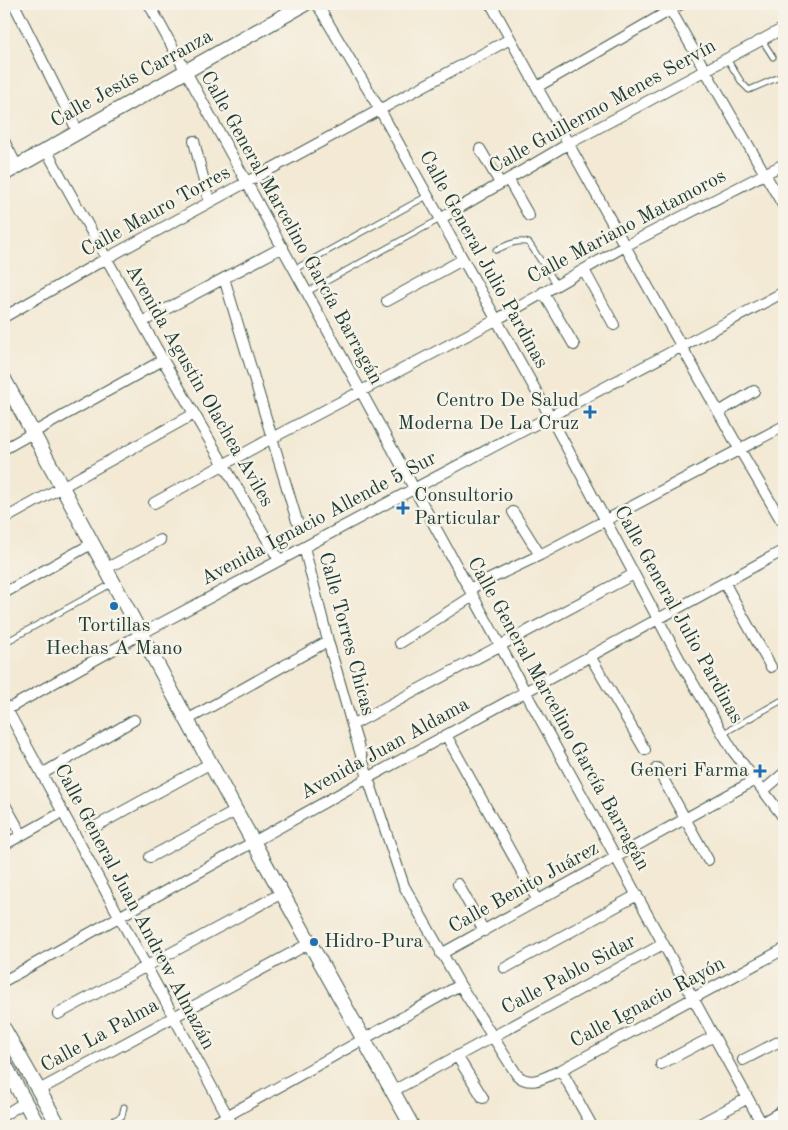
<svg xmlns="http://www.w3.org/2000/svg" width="788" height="1130" font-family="'Old Standard TT',serif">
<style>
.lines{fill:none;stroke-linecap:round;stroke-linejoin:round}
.lane-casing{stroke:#3f574c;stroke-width:7}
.street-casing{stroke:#3f574c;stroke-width:12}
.secondary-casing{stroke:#3f574c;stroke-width:16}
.lane{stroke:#fff;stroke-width:5}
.street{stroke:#fff;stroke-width:10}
.secondary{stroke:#fff;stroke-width:14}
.poi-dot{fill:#1f6fb2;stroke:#f7f3e8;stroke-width:2}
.labels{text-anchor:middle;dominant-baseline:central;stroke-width:5;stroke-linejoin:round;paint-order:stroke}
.street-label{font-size:20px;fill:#1f3d34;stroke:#f7f3e8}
.poi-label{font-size:20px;fill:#1f3d34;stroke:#f7f3e8;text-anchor:end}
</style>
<rect width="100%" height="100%" fill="#f7f3e8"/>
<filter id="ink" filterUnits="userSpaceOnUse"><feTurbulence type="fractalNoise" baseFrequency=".02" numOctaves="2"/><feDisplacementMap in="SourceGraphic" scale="10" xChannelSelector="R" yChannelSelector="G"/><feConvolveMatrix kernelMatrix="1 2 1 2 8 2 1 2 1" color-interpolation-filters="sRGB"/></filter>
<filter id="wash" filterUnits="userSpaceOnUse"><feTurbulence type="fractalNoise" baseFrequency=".0096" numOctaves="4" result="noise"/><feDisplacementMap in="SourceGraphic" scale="20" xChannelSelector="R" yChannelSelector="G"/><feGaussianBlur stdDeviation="1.12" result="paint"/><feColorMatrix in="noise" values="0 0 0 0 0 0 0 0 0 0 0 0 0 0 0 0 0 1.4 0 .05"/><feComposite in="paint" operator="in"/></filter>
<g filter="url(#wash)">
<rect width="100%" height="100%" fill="#f3e9d4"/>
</g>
<g filter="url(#ink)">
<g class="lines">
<defs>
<path id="lane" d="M762,40L773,57
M727,59L742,83L749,90L784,75
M496,250C507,245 517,239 529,243L557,285
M295,269L427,196
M307,292L440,219
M4,643L113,583
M722,734L784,699
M103,1126L122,1116L124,1107"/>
<path id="street" d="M14,4L78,132
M149,4L763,1126
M317,4L380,110L550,416L683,666L733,751L784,818
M491,4L625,246L736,443L784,525
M667,4L784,207
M537,87L681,4
M4,141L17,166
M194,141L209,202
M480,149L500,183
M46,150L163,360L279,560
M508,179L529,216
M440,219L568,144L784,28
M584,270L614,325
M224,278L297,521
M543,292L574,345
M387,301L462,260
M4,317L107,258L510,39
M142,322L283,247
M719,412L754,391
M4,449L163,360
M154,503L272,438L496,320L625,246L784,164
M513,512L540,555
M4,519L194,414
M304,547L328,641L352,725L368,778L404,886L460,985L517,1075C531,1088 547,1076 561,1070L784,949
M107,568L160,540
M725,584L771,667
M469,589L540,555L784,426
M4,593L93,543
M400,643L473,596
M590,656L645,750
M4,704L233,1126
M4,711L141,634L784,292
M187,720L328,641
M352,725L634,574
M446,735L538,901
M657,768L708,860
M42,774L134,720
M763,791L784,773
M4,803L22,835
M91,829L211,763
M4,845L63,812
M150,857L236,811
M458,884L484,931
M441,954L755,780
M505,968L637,895
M4,981L368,778L784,550
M58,1014L282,893
M457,1056L483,1098
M743,1060L784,1039
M661,1064L714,1036
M561,1070L592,1126
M39,1090L310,943
M393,1091L663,944
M4,1115L25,1102
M761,1123L784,1110
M209,1126L460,985
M696,1126L748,1098"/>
<path id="secondary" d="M4,174L305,4
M4,379L236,811L412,1126
M4,1029L59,1126
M4,1063L38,1126"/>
</defs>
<use href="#lane" class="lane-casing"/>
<use href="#street" class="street-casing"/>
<use href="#secondary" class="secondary-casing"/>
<use href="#lane" class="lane"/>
<use href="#street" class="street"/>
<use href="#secondary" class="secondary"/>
</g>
</g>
<g class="poi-dot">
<path d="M587.5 404.5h5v5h5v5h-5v5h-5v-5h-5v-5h5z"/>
<path d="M400.5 500.5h5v5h5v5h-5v5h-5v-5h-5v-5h5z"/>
<circle cx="114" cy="606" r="5"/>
<path d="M757.5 763.5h5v5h5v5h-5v5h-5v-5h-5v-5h5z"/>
<circle cx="314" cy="942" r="5"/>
</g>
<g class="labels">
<g class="street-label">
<text transform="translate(132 79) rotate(-29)">Calle Jesús Carranza</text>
<text transform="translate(603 107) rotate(-29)">Calle Guillermo Menes Servín</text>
<text transform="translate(156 212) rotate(-29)">Calle Mauro Torres</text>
<text transform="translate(627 227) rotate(-28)">Calle Mariano Matamoros</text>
<text transform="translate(291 228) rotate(61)">Calle General Marcelino García Barragán</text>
<text transform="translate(483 260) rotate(61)">Calle General Julio Pardinas</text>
<text transform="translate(199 386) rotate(60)">Avenida Agustin Olachea Aviles</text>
<text transform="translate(319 519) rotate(-28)">Avenida Ignacio Allende 5 Sur</text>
<text transform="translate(678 615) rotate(61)">Calle General Julio Pardinas</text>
<text transform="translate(346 634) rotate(75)">Calle Torres Chicas</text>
<text transform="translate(558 714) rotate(61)">Calle General Marcelino García Barragán</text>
<text transform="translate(385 749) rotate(-29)">Avenida Juan Aldama</text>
<text transform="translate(524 888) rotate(-29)">Calle Benito Juárez</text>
<text transform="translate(134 907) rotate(62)">Calle General Juan Andrew Almazán</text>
<text transform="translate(569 975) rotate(-28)">Calle Pablo Sidar</text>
<text transform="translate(648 1003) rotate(-28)">Calle Ignacio Rayón</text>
<text transform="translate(100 1036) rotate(-29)">Calle La Palma</text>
</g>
<g class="poi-label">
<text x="579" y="401">Centro De Salud<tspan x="579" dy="23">Moderna De La Cruz</tspan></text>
<text x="414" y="496" text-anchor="start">Consultorio<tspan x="414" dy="23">Particular</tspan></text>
<text x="114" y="626" text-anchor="middle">Tortillas<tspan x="114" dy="23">Hechas A Mano</tspan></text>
<text x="749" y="771">Generi Farma</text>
<text x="324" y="942" text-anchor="start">Hidro-Pura</text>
</g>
</g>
<rect width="788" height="1130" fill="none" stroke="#f7f3e8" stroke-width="20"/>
</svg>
